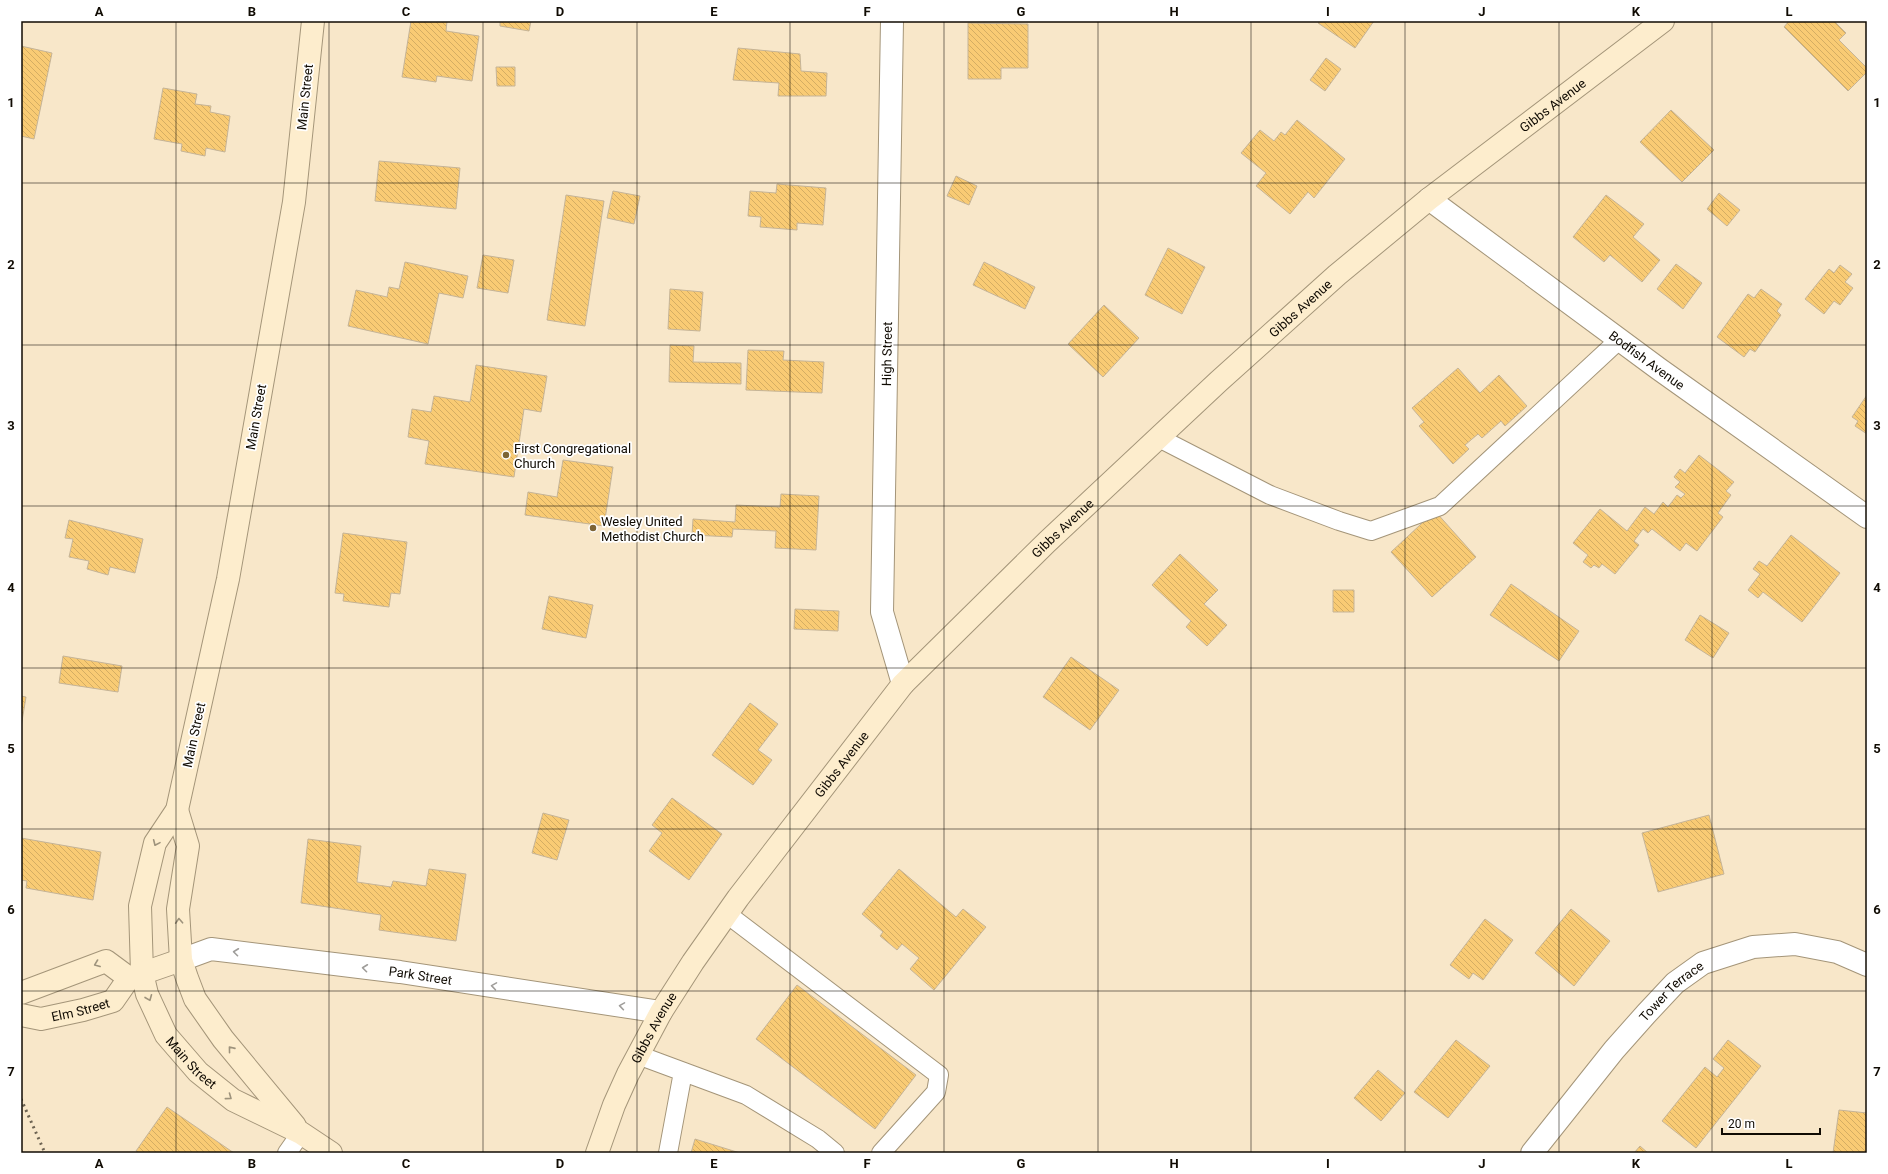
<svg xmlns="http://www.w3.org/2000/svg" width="1888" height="1174" font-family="Roboto,sans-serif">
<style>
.building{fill:url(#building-back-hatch);stroke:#c5b498}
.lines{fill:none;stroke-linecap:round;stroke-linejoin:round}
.lane-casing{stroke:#a49579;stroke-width:20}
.street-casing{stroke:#a49579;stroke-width:24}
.secondary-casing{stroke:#a49579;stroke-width:24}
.lane{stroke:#fff;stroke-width:18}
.street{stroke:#fff;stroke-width:22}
.secondary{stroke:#fdedcd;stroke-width:22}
.rail{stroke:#6d6352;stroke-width:3;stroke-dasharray:2 4;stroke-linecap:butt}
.oneway{stroke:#9e937c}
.oneway2{stroke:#9f9d9a}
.grid{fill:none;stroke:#100b03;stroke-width:1;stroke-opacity:0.55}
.poi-dot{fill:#7d6435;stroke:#fff;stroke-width:1.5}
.labels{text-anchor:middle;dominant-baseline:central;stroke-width:3.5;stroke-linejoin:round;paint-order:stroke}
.street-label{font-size:13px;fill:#100b03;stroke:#fff}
.poi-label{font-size:13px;fill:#100b03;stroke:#fff;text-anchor:start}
.neatline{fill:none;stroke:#100b03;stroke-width:1.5}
.grid-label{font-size:13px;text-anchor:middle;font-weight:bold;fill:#100b03}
</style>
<defs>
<pattern id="building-back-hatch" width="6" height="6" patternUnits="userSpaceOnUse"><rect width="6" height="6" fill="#f9cb74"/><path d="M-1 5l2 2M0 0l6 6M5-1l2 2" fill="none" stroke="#d4ad63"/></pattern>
</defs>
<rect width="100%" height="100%" fill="#f8e7c9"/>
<path class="building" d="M411,21H447L446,31L479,36L472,81L437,76L436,82L402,77Z
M500,21H531L529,31L500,26Z
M1320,21H1374L1355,48L1318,23Z
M1789,21H1834L1846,33L1839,40L1867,68V72L1848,91L1784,27Z
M968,23L1028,24V68H1001V79H968Z
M21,46L52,53L34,139L21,136Z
M738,48L800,54L801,71L827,73L826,96H778L779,83L733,80Z
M1326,58L1341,69L1325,91L1310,80Z
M496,67H515V86H497Z
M163,88L197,94L195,104L211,106L210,112L230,116L225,152L206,148L205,156L181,151L182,144L154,139Z
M1671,110L1714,150L1682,182L1640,142Z
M1297,120L1345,159L1314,198L1308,192L1290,214L1256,186L1266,173L1241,153L1260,130L1274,141L1281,132L1285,135Z
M379,161L460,168L456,209L375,201Z
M956,176L977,186L969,205L947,196Z
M777,184L826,188L823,225L797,223V230L760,227L761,217L748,216L750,191L776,193Z
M613,191L640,196L634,224L607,218Z
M1719,193L1740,210L1727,226L1707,209Z
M566,195L604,201L585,326L547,320Z
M1606,195L1644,224L1633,237L1660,260L1642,282L1610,255L1604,262L1573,237Z
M1168,248L1205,267L1182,314L1145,295Z
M483,255L514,260L508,293L477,288Z
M405,262L468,276L463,298L439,293L428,344L348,326L356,290L387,297L389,287L399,289Z
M984,262L1035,287L1025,309L973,285Z
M1676,264L1702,283L1683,309L1657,289Z
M1840,265L1852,274L1845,282L1853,288L1840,305L1834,301L1824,314L1805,299L1829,269L1834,273Z
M670,289L703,292L700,331L668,329Z
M1761,289L1782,304L1777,311L1781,315L1755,352L1750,349L1744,357L1717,337L1748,294L1754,298Z
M1104,305L1139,338L1103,377L1068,344Z
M670,345L694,346L693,362L741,363V384L669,382Z
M748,350L784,351L783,360L824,362L822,393L746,390Z
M476,365L547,376L541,412L524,409L514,477L425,464L429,441L408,437L412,409L431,412L434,396L470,402Z
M1458,368L1480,393L1499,375L1527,406L1505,426L1501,421L1482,438L1478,434L1465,445L1469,449L1453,464L1419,426L1424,422L1412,408Z
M1867,395V434L1855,426L1858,421L1852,417Z
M1699,455L1734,482L1726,491L1731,495L1718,513L1723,517L1697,551L1686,543L1680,551L1652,529L1648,533L1643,529L1634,541L1639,545L1615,574L1602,564L1599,568L1594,565L1591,568L1583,562L1588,555L1573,543L1600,509L1627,531L1645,507L1654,514L1663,502L1668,507L1677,495L1681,498L1685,494L1675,487L1680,482L1674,477L1680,469L1685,473Z
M563,460L613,467L604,526L525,515L528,492L557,497Z
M781,494L819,496L816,550L775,548L776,531L733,529L732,537L692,535L693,519L735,522L736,505L780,507Z
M1435,511L1476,557L1432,597L1391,552Z
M69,520L143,539L135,573L110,567L108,575L87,569L89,561L69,557L73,539L65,538Z
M343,533L407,542L400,594L391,593L389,607L343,601L344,594L335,593Z
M1791,535L1840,573L1802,622L1763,592L1758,598L1748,590L1760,574L1753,569L1759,561L1767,566Z
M1180,554L1218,590L1204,604L1227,625L1207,646L1186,627L1191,621L1152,585Z
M1511,584L1579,631L1559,661L1490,615Z
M1333,590H1354V612H1333Z
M549,596L593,605L586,638L542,629Z
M795,609L839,611L838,631L794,629Z
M1700,615L1729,633L1713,658L1685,640Z
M63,656L122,666L118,692L59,683Z
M1071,657L1119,690L1090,730L1043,697Z
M21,696L26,697L21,727Z
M750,703L778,724L758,750L772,760L753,785L712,755Z
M672,798L722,834L689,880L649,851L662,833L652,825Z
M543,813L569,820L557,860L532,853Z
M1709,815L1724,874L1658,892L1642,833Z
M21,838L101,852L93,900L26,888L27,881L21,880Z
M308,839L361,846L357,882L391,887L393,881L426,886L429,869L466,874L456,941L379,930L381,915L301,903Z
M899,869L956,917L963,909L986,927L934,990L910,969L919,958L902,944L897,950L880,936L883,932L862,914Z
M1571,909L1610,941L1574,986L1535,953Z
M1485,919L1513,940L1483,980L1473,973L1469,979L1450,965Z
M797,985L916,1075L875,1129L756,1039Z
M1456,1040L1490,1066L1448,1118L1414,1092Z
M1728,1040L1761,1066L1696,1148L1662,1121L1705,1067L1717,1077L1724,1068L1713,1059Z
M1378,1070L1405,1093L1381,1121L1354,1098Z
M167,1107L234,1153H139L136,1151Z
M1839,1110L1867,1113V1153H1833Z
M695,1139L740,1153H691Z
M1640,1146L1648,1153H1634Z"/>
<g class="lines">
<defs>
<path id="lane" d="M1159,438L1270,495L1339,521L1371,531L1440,506L1619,340
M727,914L939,1075L936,1092L881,1153
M638,1055L746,1095L818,1139L835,1153
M287,1153L301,1133
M668,1153L683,1072"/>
<g id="street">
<path d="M892,21L882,612L903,684"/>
<path id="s1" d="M1429,199L1659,369L1867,517"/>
<path id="s2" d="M181,960L211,949L400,972L661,1012"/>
<path id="s3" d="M1532,1153L1614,1050L1646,1014L1675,983L1703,963L1753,947L1795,944L1837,952L1867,965"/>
</g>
<g id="secondary">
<path id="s4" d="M313,21L294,202L228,579L177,810L155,843L140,906L142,973L147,994L166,1035L198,1072L233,1100L301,1133L331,1153"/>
<path d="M177,810L188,846L178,909L181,960L187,978L195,999L223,1039L295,1126"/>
<path d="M21,993L106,961L129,978"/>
<path id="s5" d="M21,1015L41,1019L83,1010L113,1001L129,978L181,960"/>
<path id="s6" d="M597,1153L614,1105L628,1074L661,1012L693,962L738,898L903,684L1047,542L1219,381L1337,275L1429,199L1663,21"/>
</g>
</defs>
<use href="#lane" class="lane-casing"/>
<use href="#street" class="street-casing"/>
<use href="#secondary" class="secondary-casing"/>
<use href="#lane" class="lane"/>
<use href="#street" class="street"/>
<use href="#secondary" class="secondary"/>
<path class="rail" d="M21,1099L45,1153"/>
</g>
<defs><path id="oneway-chevron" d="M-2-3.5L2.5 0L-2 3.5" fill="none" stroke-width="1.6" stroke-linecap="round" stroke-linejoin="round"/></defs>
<g class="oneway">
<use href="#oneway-chevron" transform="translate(156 843) rotate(114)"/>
<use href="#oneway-chevron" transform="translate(179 921) rotate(-93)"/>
<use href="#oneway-chevron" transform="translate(97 964) rotate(159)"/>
<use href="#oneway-chevron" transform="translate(149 998) rotate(68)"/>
<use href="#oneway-chevron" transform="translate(231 1049) rotate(-129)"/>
<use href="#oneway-chevron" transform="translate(229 1097) rotate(36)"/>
</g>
<g class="oneway2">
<use href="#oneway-chevron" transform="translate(236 952) rotate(-173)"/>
<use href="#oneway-chevron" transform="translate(365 968) rotate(-173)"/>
<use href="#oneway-chevron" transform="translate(494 986) rotate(-171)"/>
<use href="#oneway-chevron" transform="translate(622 1006) rotate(-171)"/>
</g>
<path class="grid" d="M176,21V1153M329,21V1153M483,21V1153M637,21V1153M790,21V1153M944,21V1153M1098,21V1153M1251,21V1153M1405,21V1153M1559,21V1153M1712,21V1153M21,183H1867M21,345H1867M21,506H1867M21,668H1867M21,829H1867M21,991H1867"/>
<g class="poi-dot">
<circle cx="506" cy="455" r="4"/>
<circle cx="593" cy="528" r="4"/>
</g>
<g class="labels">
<g class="street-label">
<text transform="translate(305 97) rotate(-84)">Main Street</text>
<text stroke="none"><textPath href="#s6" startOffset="1434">Gibbs Avenue</textPath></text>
<text stroke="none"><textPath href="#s6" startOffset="1110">Gibbs Avenue</textPath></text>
<text transform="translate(887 354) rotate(-89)">High Street</text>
<text stroke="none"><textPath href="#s1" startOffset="271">Bodfish Avenue</textPath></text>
<text transform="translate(256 417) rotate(-80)">Main Street</text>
<text stroke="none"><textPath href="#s6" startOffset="786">Gibbs Avenue</textPath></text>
<text transform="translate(194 735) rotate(-78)">Main Street</text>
<text stroke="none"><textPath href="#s6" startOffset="462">Gibbs Avenue</textPath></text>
<text stroke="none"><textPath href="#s2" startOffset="243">Park Street</textPath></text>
<text stroke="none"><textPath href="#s3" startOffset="214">Tower Terrace</textPath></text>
<text stroke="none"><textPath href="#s5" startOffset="61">Elm Street</textPath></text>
<text stroke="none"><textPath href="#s6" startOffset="138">Gibbs Avenue</textPath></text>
<text stroke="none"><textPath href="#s4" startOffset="1077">Main Street</textPath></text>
</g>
<g class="poi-label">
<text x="514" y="448">First Congregational<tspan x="514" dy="15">Church</tspan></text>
<text x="601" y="521">Wesley United<tspan x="601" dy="15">Methodist Church</tspan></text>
</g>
</g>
<rect width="1888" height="1174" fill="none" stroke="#ffffff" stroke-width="44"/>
<path d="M1722 1128v6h98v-6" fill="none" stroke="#100b03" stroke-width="2"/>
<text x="1728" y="1128" font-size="12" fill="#100b03" stroke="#ffffff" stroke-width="3" paint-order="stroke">20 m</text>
<rect x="22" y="22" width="1844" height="1130" class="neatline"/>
<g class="grid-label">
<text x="99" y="16">A</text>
<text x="252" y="16">B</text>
<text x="406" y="16">C</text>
<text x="560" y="16">D</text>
<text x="714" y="16">E</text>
<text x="867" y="16">F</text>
<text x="1021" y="16">G</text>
<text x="1174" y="16">H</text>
<text x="1328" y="16">I</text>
<text x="1482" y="16">J</text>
<text x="1636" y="16">K</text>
<text x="1789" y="16">L</text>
<text x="11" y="107">1</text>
<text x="1877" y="107">1</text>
<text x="11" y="269">2</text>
<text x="1877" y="269">2</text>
<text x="11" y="430">3</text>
<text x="1877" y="430">3</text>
<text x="11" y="592">4</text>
<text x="1877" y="592">4</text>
<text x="11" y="753">5</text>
<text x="1877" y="753">5</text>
<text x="11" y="914">6</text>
<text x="1877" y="914">6</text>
<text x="11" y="1076">7</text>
<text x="1877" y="1076">7</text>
<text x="99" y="1168">A</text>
<text x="252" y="1168">B</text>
<text x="406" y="1168">C</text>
<text x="560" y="1168">D</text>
<text x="714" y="1168">E</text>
<text x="867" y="1168">F</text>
<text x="1021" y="1168">G</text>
<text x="1174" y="1168">H</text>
<text x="1328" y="1168">I</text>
<text x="1482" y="1168">J</text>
<text x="1636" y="1168">K</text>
<text x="1789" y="1168">L</text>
</g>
</svg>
